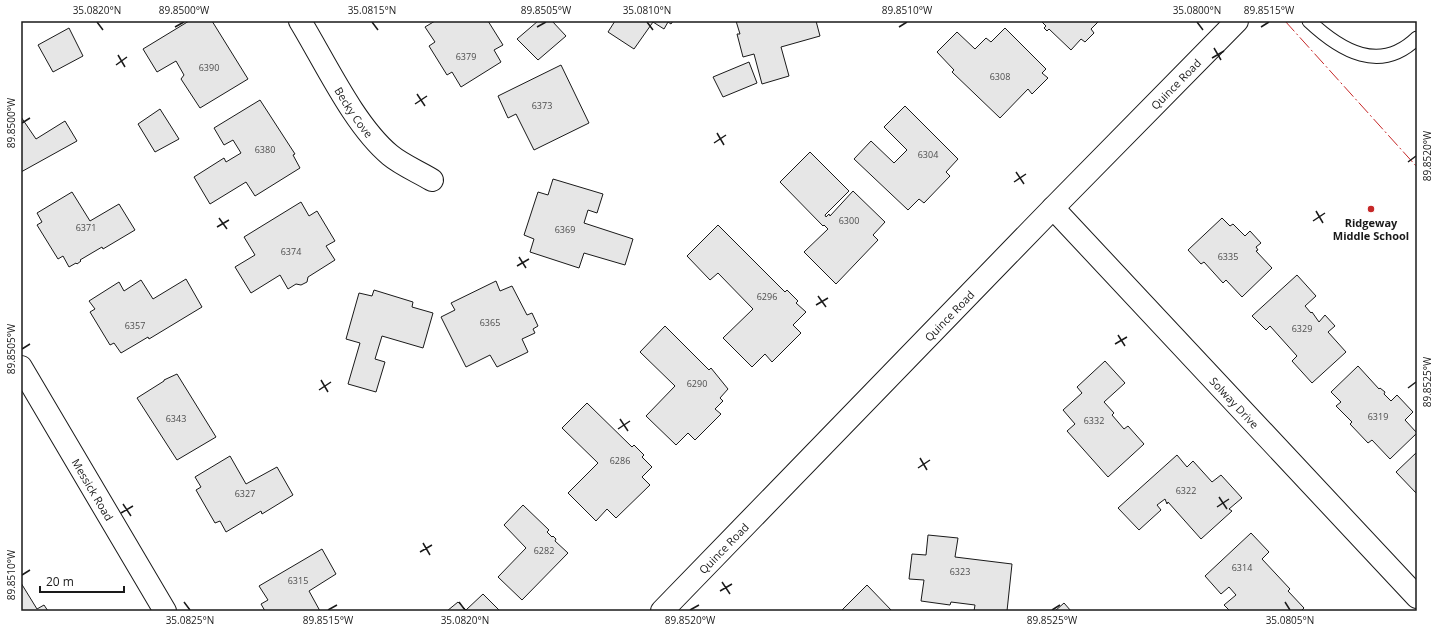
<svg xmlns="http://www.w3.org/2000/svg" width="1438" height="632" font-family="'Open Sans',sans-serif">
<style>
.building{fill:#e6e6e6;stroke:#1a1a1a}
.lines{fill:none;stroke-linecap:round;stroke-linejoin:round}
.lane-casing{stroke:#1a1a1a;stroke-width:15}
.street-casing{stroke:#1a1a1a;stroke-width:24}
.secondary-casing{stroke:#1a1a1a;stroke-width:24}
.lane{stroke:#fff;stroke-width:13}
.street{stroke:#fff;stroke-width:22}
.secondary{stroke:#fff;stroke-width:22}
.power{stroke:#c62828;stroke-width:1;stroke-dasharray:14 3 2 3;stroke-linecap:butt}
.ticks{fill:none;stroke:#1a1a1a;stroke-width:1.5}
.poi-dot{fill:#c62828;stroke:#fff;stroke-width:1.5}
.labels{text-anchor:middle;dominant-baseline:central;stroke-width:3;stroke-linejoin:round;paint-order:stroke}
.number-label{font-size:9px;fill:#4d4d4d}
.street-label{font-size:11px;fill:#1a1a1a;stroke:#fff}
.poi-label{font-size:11px;font-weight:bold;fill:#1a1a1a;stroke:#fff}
.neatline{fill:none;stroke:#1a1a1a;stroke-width:1.5}
.ticks-label{font-size:10px;text-anchor:middle;fill:#1a1a1a}
</style>
<rect width="100%" height="100%" fill="#fff"/>
<path class="building" d="M189,21H212L248,79L200,108L181,79L184,75L176,61L157,72L143,49Z
M435,21H488L503,45L494,50L501,62L461,87L452,72L447,75L429,46L435,42L425,27Z
M538,21H552L566,36L538,60L517,39Z
M615,21H673L671,24L668,22L664,29L653,22L634,49L608,32Z
M736,21H816L820,36L781,47L789,76L762,84L754,54L743,57L737,34H740Z
M1041,21H1099L1091,29L1094,33L1085,42L1081,39L1071,50L1049,29L1047,31L1044,28L1046,26Z
M69,28L83,56L53,72L38,45Z
M1005,28L1046,69L1042,73L1048,78L1032,94L1028,89L1000,118L952,72L954,70L937,52L957,32L975,49L986,38L991,42Z
M749,62L757,83L723,97L713,77Z
M561,65L589,123L534,150L516,114L508,118L498,96Z
M260,100L295,154L293,155L300,168L255,196L246,182L210,204L194,177L224,158L226,162L241,153L233,140L224,145L214,128Z
M905,106L958,159L946,172L950,176L924,203L919,199L908,210L854,159L871,141L894,163L907,150L884,127Z
M160,109L179,139L155,152L138,124Z
M21,117L36,139L65,121L77,141L21,172Z
M810,152L849,191L825,215L826,217L829,214L830,216L853,191L885,222L873,235L878,240L836,284L804,252L828,229L824,225L823,226L780,182Z
M553,179L603,194L597,213L588,210L584,223L633,239L625,265L584,253L579,268L530,252L534,239L524,235L538,192L548,195Z
M72,192L90,221L119,204L135,230L103,249L102,247L80,260L81,261L77,264L76,263L69,267L63,256L58,259L37,225L42,222L37,213Z
M301,202L309,216L317,211L335,241L326,246L335,260L308,277L307,282L301,285L296,284L288,289L280,275L251,293L235,267L255,255L244,237Z
M1222,218L1230,226L1233,224L1245,236L1250,231L1261,243L1256,247L1258,250L1256,251L1272,268L1242,297L1226,280L1223,283L1204,262L1201,264L1188,250Z
M718,225L785,292L787,290L798,301L796,303L806,312L793,325L801,333L772,362L765,354L752,367L723,338L753,309L718,273L710,280L687,256Z
M1297,275L1316,296L1305,306L1311,313L1312,312L1319,322L1325,315L1335,326L1328,332L1346,352L1312,383L1292,361L1297,356L1270,326L1266,330L1252,316Z
M186,279L202,307L149,339L148,337L121,353L114,343L110,345L90,312L95,309L89,301L119,282L124,291L141,280L153,299Z
M496,281L500,291L512,286L527,315L532,313L538,326L533,329L535,333L522,339L528,352L497,367L490,355L466,367L441,317L455,310L451,303Z
M374,290L413,302L412,307L433,313L423,348L382,336L375,359L385,362L376,392L348,384L360,343L346,339L359,293L372,296Z
M665,326L709,370L711,368L728,389L720,398L723,401L715,409L721,414L695,440L688,433L676,445L646,416L675,386L640,352Z
M1105,361L1125,383L1104,402L1114,413L1112,415L1124,429L1128,426L1144,444L1108,477L1067,431L1075,424L1063,410L1082,393L1077,387Z
M1358,366L1379,389L1380,388L1385,392L1384,394L1391,401L1397,395L1413,412L1405,420L1417,433L1390,459L1372,440L1368,443L1350,424L1352,422L1336,406L1341,402L1331,392Z
M177,374L216,437L177,460L137,398L164,381V380Z
M587,403L632,447L634,445L644,455L642,457L652,467L642,477L650,485L616,518L607,509L596,521L568,493L598,463L562,428Z
M1417,452V494L1396,472Z
M1177,455L1187,467L1193,461L1212,482L1221,475L1242,498L1229,509L1232,511L1201,539L1168,502L1167,504L1165,499L1157,505L1161,510L1139,530L1118,508Z
M230,456L246,484L277,467L293,495L262,514L261,511L226,532L220,521L215,523L196,490L201,487L195,477Z
M523,505L549,530L547,532L552,537L553,536L556,539L555,541L568,553L522,600L498,577L526,548L504,525Z
M1251,533L1269,552L1262,559L1290,589L1288,591L1304,608L1301,611H1230L1224,605L1236,595L1229,587L1221,594L1205,576Z
M928,535L958,538L955,557L1012,564L1007,611H974L975,605L951,602L950,605L921,601L924,580L909,579L912,554L926,555Z
M322,549L336,574L309,591L320,611H265L261,604L268,600L259,586Z
M21,583L37,609L44,605L48,611H21Z
M867,585L892,611H841Z
M483,594L500,611H447L458,602L466,610Z
M1064,603L1071,611H1055Z"/>
<g class="lines">
<defs>
<path id="lane" d="M1309,21C1341,51 1380,74 1417,38"/>
<g id="street">
<path id="s1" d="M300,21C325,62 354,125 390,155C402,165 419,172 432,180"/>
<path id="s2" d="M1053,208L1417,597"/>
</g>
<g id="secondary">
<path id="s3" d="M21,367L165,611"/>
<path id="s4" d="M662,611L1053,208L1237,21"/>
</g>
</defs>
<use href="#lane" class="lane-casing"/>
<use href="#street" class="street-casing"/>
<use href="#secondary" class="secondary-casing"/>
<use href="#lane" class="lane"/>
<use href="#street" class="street"/>
<use href="#secondary" class="secondary"/>
<path class="power" d="M1285,21L1417,167"/>
</g>
<path class="ticks" d="M97,22L103,30M372,22L378,30M647,22L653,30M1197,22L1203,30M175,27L184,22M537,27L546,22M899,27L907,22M1261,27L1269,22M1214,48L1221,60M118,55L125,67M1212,58L1224,51M116,65L127,57M417,94L425,106M415,104L427,96M22,123L30,118M717,133L724,145M714,143L726,135M1408,162L1416,156M1016,172L1024,184M1014,182L1026,174M1316,211L1323,223M219,218L227,229M1313,221L1325,213M217,227L229,220M519,257L526,268M517,266L529,259M818,296L826,307M816,305L828,298M1118,335L1125,346M1115,344L1127,337M22,349L30,344M321,380L328,392M1408,388L1416,382M319,390L331,382M620,419L628,431M618,429L630,421M920,458L927,470M918,468L930,460M1219,497L1227,509M123,504L131,516M1217,507L1229,499M121,513L133,506M423,543L430,555M420,552L432,545M22,575L30,570M722,582L730,594M720,591L732,584M184,602L190,610M459,602L465,610M1285,602L1290,610M328,610L337,605M690,610L699,605M1052,610L1060,605"/>
<circle class="poi-dot" cx="1371" cy="209" r="4"/>
<g class="labels">
<g class="number-label">
<text x="466" y="56">6379</text>
<text x="209" y="67">6390</text>
<text x="1000" y="76">6308</text>
<text x="542" y="105">6373</text>
<text x="265" y="149">6380</text>
<text x="928" y="154">6304</text>
<text x="849" y="220">6300</text>
<text x="86" y="227">6371</text>
<text x="565" y="229">6369</text>
<text x="291" y="251">6374</text>
<text x="1228" y="256">6335</text>
<text x="767" y="296">6296</text>
<text x="490" y="322">6365</text>
<text x="135" y="325">6357</text>
<text x="1302" y="328">6329</text>
<text x="697" y="383">6290</text>
<text x="1378" y="416">6319</text>
<text x="176" y="418">6343</text>
<text x="1094" y="420">6332</text>
<text x="620" y="460">6286</text>
<text x="1186" y="490">6322</text>
<text x="245" y="493">6327</text>
<text x="544" y="550">6282</text>
<text x="1242" y="567">6314</text>
<text x="960" y="571">6323</text>
<text x="298" y="580">6315</text>
</g>
<g class="street-label">
<text stroke="none"><textPath href="#s4" startOffset="736">Quince Road</textPath></text>
<text stroke="none"><textPath href="#s1" startOffset="106">Becky Cove</textPath></text>
<text stroke="none"><textPath href="#s4" startOffset="412">Quince Road</textPath></text>
<text stroke="none"><textPath href="#s2" startOffset="266">Solway Drive</textPath></text>
<text stroke="none"><textPath href="#s3" startOffset="142">Messick Road</textPath></text>
<text stroke="none"><textPath href="#s4" startOffset="88">Quince Road</textPath></text>
</g>
<g class="poi-label">
<text x="1371" y="222">Ridgeway<tspan x="1371" dy="13">Middle School</tspan></text>
</g>
</g>
<rect width="1438" height="632" fill="none" stroke="#ffffff" stroke-width="44"/>
<path d="M40 586v6h84v-6" fill="none" stroke="#1a1a1a" stroke-width="2"/>
<text x="46" y="586" font-size="12" fill="#1a1a1a" stroke="#ffffff" stroke-width="3" paint-order="stroke">20 m</text>
<rect x="22" y="22" width="1394" height="588" class="neatline"/>
<g class="ticks-label">
<text x="97" y="14">35.0820°N</text>
<text x="184" y="14">89.8500°W</text>
<text x="372" y="14">35.0815°N</text>
<text x="546" y="14">89.8505°W</text>
<text x="647" y="14">35.0810°N</text>
<text x="907" y="14">89.8510°W</text>
<text x="1197" y="14">35.0800°N</text>
<text x="1269" y="14">89.8515°W</text>
<text transform="translate(11 123) rotate(-90)" y="4">89.8500°W</text>
<text transform="translate(1427 156) rotate(-90)" y="4">89.8520°W</text>
<text transform="translate(11 349) rotate(-90)" y="4">89.8505°W</text>
<text transform="translate(1427 382) rotate(-90)" y="4">89.8525°W</text>
<text transform="translate(11 575) rotate(-90)" y="4">89.8510°W</text>
<text x="190" y="624">35.0825°N</text>
<text x="328" y="624">89.8515°W</text>
<text x="465" y="624">35.0820°N</text>
<text x="690" y="624">89.8520°W</text>
<text x="1052" y="624">89.8525°W</text>
<text x="1290" y="624">35.0805°N</text>
</g>
</svg>
